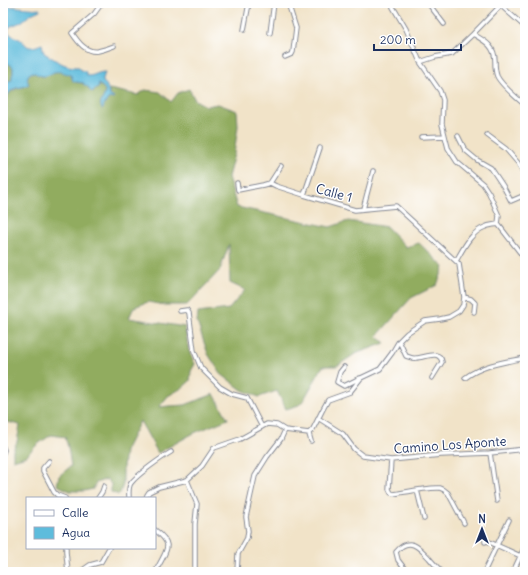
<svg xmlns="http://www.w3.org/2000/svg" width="528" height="575" font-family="Delius,sans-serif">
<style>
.forest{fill:#91ac5f;stroke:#566e5e}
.water{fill:#5ebcdc;stroke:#3c769d}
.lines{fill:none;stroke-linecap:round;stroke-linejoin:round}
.minor-casing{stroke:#868993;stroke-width:5.5}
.minor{stroke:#fff;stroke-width:3.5}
.labels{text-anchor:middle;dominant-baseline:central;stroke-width:3;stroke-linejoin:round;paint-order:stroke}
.street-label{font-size:13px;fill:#1b2f5e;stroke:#fff}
</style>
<rect width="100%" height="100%" fill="#fff"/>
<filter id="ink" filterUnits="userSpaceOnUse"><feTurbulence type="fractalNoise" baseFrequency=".025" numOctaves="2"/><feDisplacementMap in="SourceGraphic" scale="8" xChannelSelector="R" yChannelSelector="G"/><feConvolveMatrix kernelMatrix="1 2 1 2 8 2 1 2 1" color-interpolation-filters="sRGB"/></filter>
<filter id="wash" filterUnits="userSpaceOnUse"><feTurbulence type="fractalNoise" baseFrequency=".012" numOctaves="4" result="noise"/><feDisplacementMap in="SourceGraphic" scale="16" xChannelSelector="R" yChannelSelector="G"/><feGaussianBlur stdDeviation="0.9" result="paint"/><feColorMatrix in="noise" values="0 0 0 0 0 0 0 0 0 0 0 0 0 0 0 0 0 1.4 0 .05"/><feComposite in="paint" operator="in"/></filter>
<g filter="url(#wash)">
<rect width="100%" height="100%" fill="#f1e3c8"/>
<path class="forest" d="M3,59L13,67V74L12,80C3,83 7,86 3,93Z
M57,71L64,72L71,75L73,81C79,84 86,81 89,89L93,92L99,87L97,85C111,88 103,96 100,105H104L108,99L110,98L113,99L114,98L109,95V89L138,95L145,90L160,92L171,102L178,93L189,89L195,100L206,106L218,104L237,111L238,126L234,154L228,177L237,207L330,227L348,221L387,227L406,247L419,243L444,267L437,285L411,298L377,336L385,343L355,354L337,366H323L303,401L299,405L286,409L277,391L259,397L242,390L221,374L208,354L197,322L198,313L229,309L245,290L230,283L229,244L220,270L187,305H164L148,302L134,307L129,318L185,327L189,351L195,364L191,371L190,381L182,388L168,396L159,407L169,406L185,405L214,394L228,419L194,433L158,453L140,421L125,451L123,467V485L119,495L111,492V484L107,479L96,483L93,489L84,491H70L57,485L59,476L71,466L68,447L65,437L51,435L38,444L26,456L13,460V450L17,442L20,425L8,422L3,425V103C11,89 13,90 28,85L29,84C26,80 27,74 33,72C42,77 45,78 54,72Z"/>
<path class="water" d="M7,6L40,9V10L31,14L21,22L9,27L8,31C10,36 16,37 21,40C24,42 26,46 29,47C33,48 39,45 42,44L44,53C56,60 65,68 79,67L81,70C87,73 84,68 87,76C95,76 97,72 105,72L103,79V82C108,85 108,90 109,95L114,98L113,99L110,98L108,99L104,105L103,109H102C96,99 115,92 98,84L99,87L91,92L88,87L84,85V83L76,82L73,81L71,75C65,73 60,71 54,72C45,78 42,77 33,72C27,73 26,80 29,84C25,87 21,87 16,88C10,90 6,97 3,103V93L5,90L6,82L12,80V75L13,74V67L3,59V9Z"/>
</g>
<g filter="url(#ink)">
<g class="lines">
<defs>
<path id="minor" d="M102,3L94,14L72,33C78,42 86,53 98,51C103,50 109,48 114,46
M392,3L393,7L406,29L420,62L440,91L443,100L442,124L448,148L457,162L483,184L489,193L499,216L498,224L525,259
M428,3L444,24
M498,3L525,27
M244,30L249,3
M270,33L274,3
M473,34C485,41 495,46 495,61C495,66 495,71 497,76C501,85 517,98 525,105
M285,57L292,54L293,52L296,28L288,3
M420,62L435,57L452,54L473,34L503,3
M487,135L506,149L518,163L525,175
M458,136L465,150L477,160L491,168L503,186L511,201L525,195
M421,137L445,136
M270,183L281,166
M304,195L320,148
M363,209L373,171
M456,261C463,249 471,232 485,227C489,225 494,225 498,224
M464,297L471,299L475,303L474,312
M180,311L187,310L189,313L194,351L201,368L220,387L232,394L247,398L262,427
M399,341L406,356C410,357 413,359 416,358C424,358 440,349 442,362L432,378
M344,367L340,372L337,382L344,386L360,378
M465,378C482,365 504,362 525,358
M318,418L343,434L354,449L363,456L391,460L441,455L490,453L525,449
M309,433V434L311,441
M3,447L4,450L3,453
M490,453L497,501
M391,460L389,489L391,493L394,494C406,492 428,487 440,488C444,489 446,491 448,493L464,523
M49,461L43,468V471L54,492L57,495L65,498
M187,480L197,504L195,524V572
M417,490L424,519
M98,498L102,492L104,486
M129,498C129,493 128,487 131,483C138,474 161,458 171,452
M146,498L147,495L149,492L159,487L187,480L202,466L214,448L240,439L267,424L277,425L285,430L309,433L313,429L322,411L328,400L350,392L361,378L380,369L392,353L399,341L407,333L425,321L440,319L449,317L459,311L463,305L464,297L459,264L396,206L355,210L304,195L276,186L270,183L263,185L238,190L237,183
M155,530C175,545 166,550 157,569
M485,542V540L525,558
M66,548V552L68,572
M75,572H80L90,565L101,562L109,548
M237,572L238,554L247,538L248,531L246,517L255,476L267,457L281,439L285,430
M407,572L398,560L396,552C409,536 419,547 429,558C433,563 438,568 442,572
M484,572L509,520
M513,572L525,546"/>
</defs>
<use href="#minor" class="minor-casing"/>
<use href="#minor" class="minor"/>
</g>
</g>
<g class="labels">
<g class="street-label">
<text transform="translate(334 193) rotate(15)">Calle 1</text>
<text transform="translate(450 445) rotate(-4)">Camino Los Aponte</text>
</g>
</g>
<rect width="528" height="575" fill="none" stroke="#fff" stroke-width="16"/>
<rect x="26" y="497" width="130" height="52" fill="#ffffff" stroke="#a4acbf"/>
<rect x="34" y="510" width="20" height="6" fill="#ffffff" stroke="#a4acbf"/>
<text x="62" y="517" font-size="12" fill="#1b2f5e">Calle</text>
<rect x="34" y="527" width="20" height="12" fill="#5ebcdc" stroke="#a4acbf"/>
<text x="62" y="537" font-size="12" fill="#1b2f5e">Agua</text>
<g transform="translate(482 529)" stroke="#ffffff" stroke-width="3" paint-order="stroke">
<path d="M0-3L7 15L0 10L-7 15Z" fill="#1b2f5e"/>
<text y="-6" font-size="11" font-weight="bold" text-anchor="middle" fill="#1b2f5e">N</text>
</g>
<path d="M374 44v6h87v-6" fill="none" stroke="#1b2f5e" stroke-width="2"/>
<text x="380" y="44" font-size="12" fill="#1b2f5e" stroke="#ffffff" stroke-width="3" paint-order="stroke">200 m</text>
</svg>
